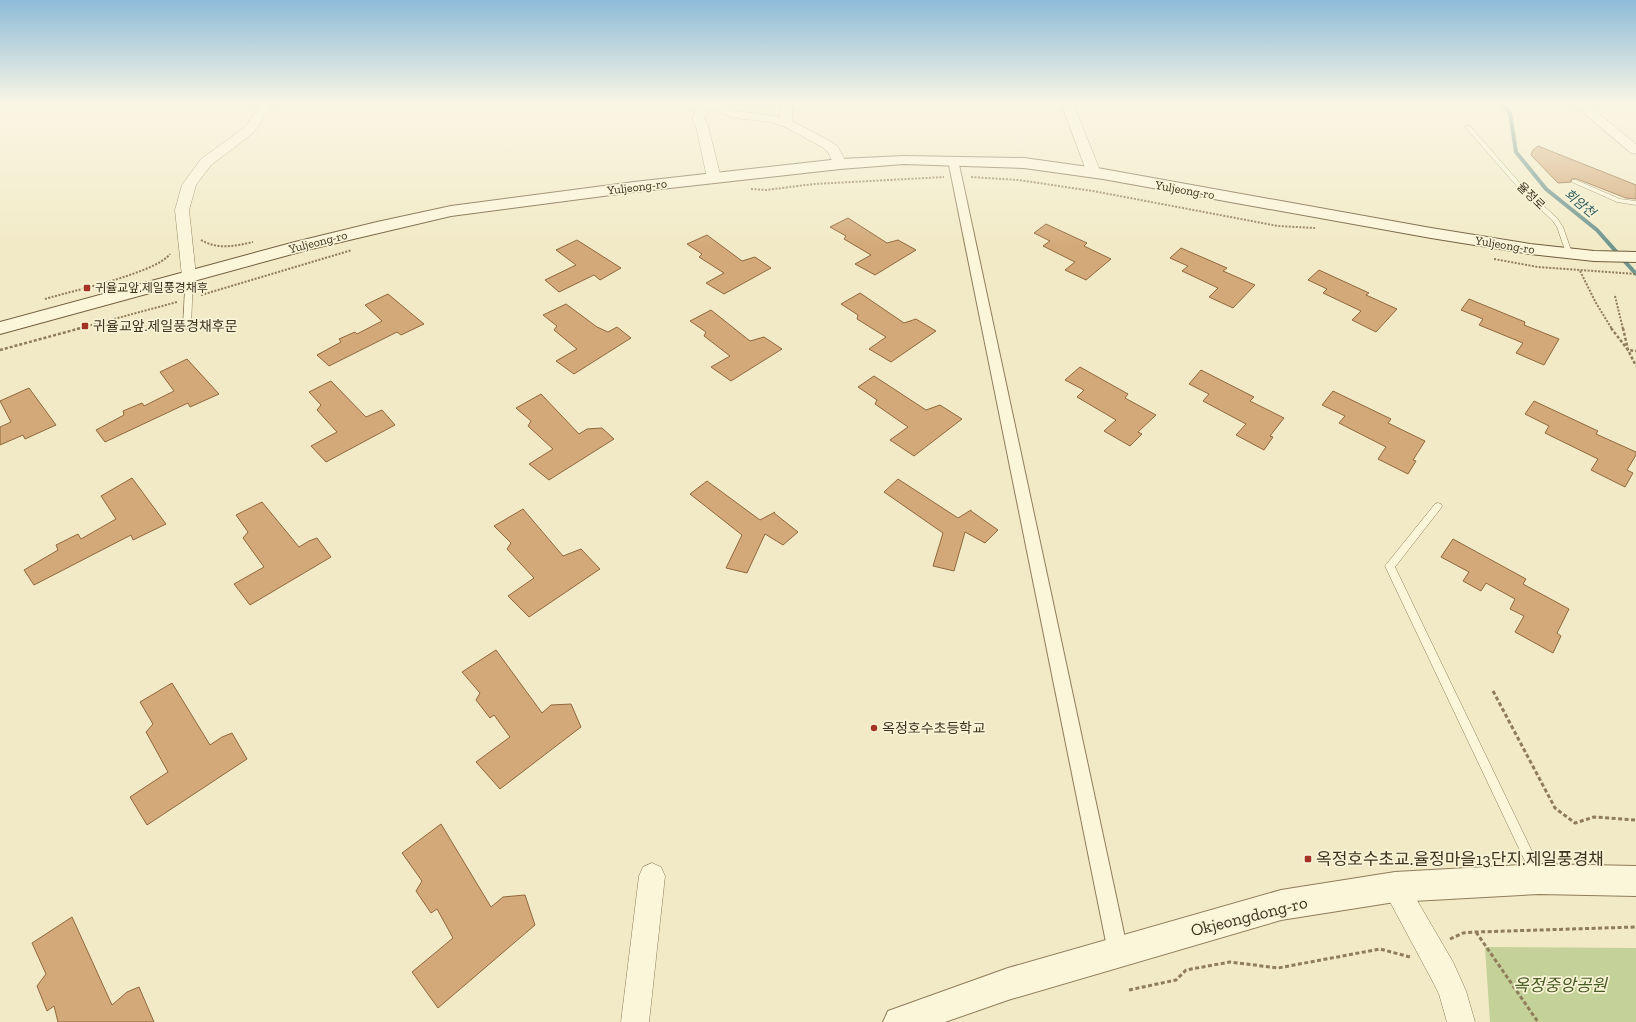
<svg xmlns="http://www.w3.org/2000/svg" width="1636" height="1022" font-family="'Zilla Slab','Noto Sans KR',serif">
<style>
.green{fill:#c4d198}
.lines{fill:none;stroke-linecap:round;stroke-linejoin:round}
.stream{stroke:#6d948f;stroke-width:4}
.building{fill:#d3a979;stroke:#90683d}
.service-casing{stroke:#8f7c5a;stroke-width:1}
.pedestrian-casing{stroke:#8f7c5a;stroke-width:2}
.minor-casing{stroke:#8f7c5a;stroke-width:1}
.tertiary-casing{stroke:#8f7c5a;stroke-width:2}
.secondary-casing{stroke:#715d3d;stroke-width:2}
.path-far2{stroke:#8f7c5a;stroke-width:2;stroke-dasharray:2 1.5;stroke-linecap:butt}
.path-far1{stroke:#8f7c5a;stroke-width:2.5;stroke-dasharray:3 2;stroke-linecap:butt}
.path{stroke:#8f7c5a;stroke-width:3;stroke-dasharray:4 2.5;stroke-linecap:butt}
.service{fill:#fbf5da;fill-rule:evenodd}
.pedestrian{fill:#fbf5da;fill-rule:evenodd}
.minor{fill:#fbf5da;fill-rule:evenodd}
.tertiary{fill:#fbf5da;fill-rule:evenodd}
.secondary{fill:#fbf5da;fill-rule:evenodd}
.poi-dot{fill:#a33325;stroke:#f8f3d6;stroke-width:1.5}
.labels{text-anchor:middle;dominant-baseline:central;stroke-width:3.5;stroke-linejoin:round;paint-order:stroke}
.far-street-label{font-size:12px;fill:#3e321e;stroke:#f8f3d6}
.far-poi-label{font-size:12px;fill:#3e321e;stroke:#f8f3d6;text-anchor:start}
.far-water-label{font-size:13px;font-style:italic;fill:#2d5c5f;stroke:#f8f3d6}
.poi-label{font-size:14px;fill:#3e321e;stroke:#f8f3d6;text-anchor:start}
.near-poi-label{font-size:17px;fill:#3e321e;stroke:#f8f3d6;text-anchor:start}
.near-street-label{font-size:17px;fill:#3e321e;stroke:#f8f3d6}
.near-park-label{font-size:17px;font-style:italic;fill:#475c23;stroke:#f8f3d6}
</style>
<rect width="100%" height="100%" fill="#f2eac6"/>
<path class="green" d="M727,103H771L770,110Z
M1485,947L1636,948V1022H1490Z"/>
<g class="lines">
<path class="stream" d="M1500,103L1510,113L1516,152L1546,189L1597,230L1636,274"/>
</g>
<path class="building" d="M1538,146L1636,185V199L1626,198L1577,179H1571V182L1558,183L1531,155L1533,150Z
M848,218L887,243L898,240L916,250L875,275L855,264L871,255L844,239L846,236L830,227Z
M1046,224L1087,243L1084,246L1111,259L1086,280L1065,270L1075,262L1043,246L1050,241L1034,233Z
M707,235L742,261L755,257L771,268L724,294L706,283L724,273L699,257L702,254L687,244Z
M577,240L621,268L600,280L594,275L559,292L545,280L576,265L556,250Z
M1181,248L1227,268L1223,271L1255,285L1233,308L1209,297L1218,288L1182,271L1188,266L1170,258Z
M1319,270L1369,293L1366,295L1397,309L1376,332L1352,320L1361,311L1323,293L1327,289L1308,280Z
M860,293L904,323L916,319L936,331L891,362L869,349L886,337L857,319L858,315L841,304Z
M388,294L424,324L401,335L397,332L329,366L317,355L341,342L339,339L355,332L357,334L382,321L365,305Z
M1469,299L1525,322L1524,325L1559,339L1544,365L1516,353L1523,343L1479,325L1483,319L1461,310Z
M566,304L597,327L608,332L617,327L631,338L574,374L556,361L577,349L554,330L557,326L543,315Z
M711,310L750,341L764,337L782,349L731,381L711,367L730,356L704,336L706,332L690,321Z
M187,359L219,394L190,407L188,403L105,442L96,430L124,415L123,411L142,403L144,406L174,391L160,372Z
M1080,367L1128,394L1125,398L1156,415L1138,432L1142,434L1130,446L1104,431L1116,420L1077,397L1084,390L1065,380Z
M1201,370L1254,397L1250,401L1284,418L1270,436L1273,437L1264,450L1236,435L1246,424L1203,401L1209,394L1189,384Z
M874,376L926,410L940,405L962,419L914,456L890,440L908,427L875,404L877,400L858,387Z
M331,381L366,417L382,410L395,425L326,462L311,446L337,432L317,410L321,405L309,392Z
M29,388L56,425L25,439L23,435L0,445V427L11,422L0,401Z
M1333,391L1391,419L1388,423L1425,441L1413,460L1416,461L1408,474L1378,459L1386,447L1339,423L1345,416L1322,405Z
M541,394L579,434L587,429L602,428L614,439L549,480L529,464L553,449L528,426L531,421L516,408Z
M1534,401L1598,431L1596,434L1636,452V455L1627,470L1633,473L1625,487L1591,470L1598,459L1545,433L1549,426L1525,414Z
M132,478L166,524L133,540L131,535L34,585L24,570L58,550L56,545L78,534L81,539L116,519L101,496Z
M898,479L958,518L971,510V511L998,530L985,543L965,532L954,571L933,566L943,533L884,492Z
M707,481L760,520L775,512L774,513L798,532L783,545L765,534L747,573L726,568L742,535L690,494Z
M262,502L299,547L309,541L317,538L331,557L250,605L234,584L264,567L243,538L248,532L236,515Z
M523,509L563,556L581,549L600,569L529,617L508,596L534,578L507,549L511,543L494,526Z
M1453,539L1526,579L1523,584L1569,609L1557,633L1561,636L1553,653L1515,632L1524,616L1510,609L1515,599L1486,583L1481,591L1463,581L1469,572L1441,557Z
M496,650L542,713L551,705L571,704L581,727L500,789L476,762L510,737L494,715L490,718L476,700L480,693L462,672Z
M172,683L210,745L222,737L232,733L247,759L147,825L130,797L168,772L146,732L153,724L140,702Z
M441,824L491,907L503,897L525,895L535,925L438,1008L412,972L453,938L437,909L431,913L416,891L422,881L402,853Z
M72,917L112,1005L127,992L139,987L154,1022H58L54,1006L47,1011L37,986L46,974L32,943Z"/>
<g class="lines">
<defs>
<path id="service" d="M1466,126H1470L1526,190L1557,218L1563,227L1572,253L1571,254H1567L1566,253L1557,227L1552,220L1522,192L1466,128Z
M1572,180H1576L1620,199L1636,201V205L1617,202L1572,182Z
M186,274H189L193,276L191,327L187,329L183,327Z
M1438,503L1441,504L1442,506L1441,508L1395,567L1541,870L1543,874L1541,878L1537,880L1533,878L1385,566L1435,504Z"/>
<path id="pedestrian" d="M953,157L958,160L1128,952L1125,959L1118,962L1111,959L1108,952L948,160Z"/>
<path id="minor" d="M263,103H275L252,134L211,165L196,185L189,210L196,276L194,279L189,281L184,279L182,276L175,210L182,185L201,159L244,128Z
M700,103H717L736,111L780,117V103H792V121L830,141L838,147L847,164L845,167H835L828,152L822,147L785,127L771,122L734,118L711,109L707,112L704,118L708,126L721,178L719,181H709L707,178L696,126L692,118L698,107L701,105Z
M1061,103H1073L1101,173L1099,176H1089L1087,173Z
M1572,103H1586L1636,144V154L1631,153Z
M652,863L661,867L665,876L649,1022H621L639,876L643,867Z
M1395,874L1404,878L1453,962L1466,991L1475,1022H1447L1439,994L1433,982L1382,887L1386,878Z"/>
<path id="tertiary" d="M1539,864L1636,866V896L1539,894L1395,902L1281,920L1008,1000L945,1022H883L888,1011L1008,968L1281,890L1395,872Z"/>
<path id="secondary" d="M904,156L1024,158L1103,169L1431,228L1530,244L1594,251L1636,252V262L1594,261L1530,254L1431,238L1103,179L1024,168L904,164L840,169L634,192L451,216L307,250L0,334V322L295,242L377,222L451,206L634,182L840,159Z"/>
</defs>
<use href="#service" class="service-casing"/>
<use href="#pedestrian" class="pedestrian-casing"/>
<use href="#minor" class="minor-casing"/>
<use href="#tertiary" class="tertiary-casing"/>
<use href="#secondary" class="secondary-casing"/>
<path class="path-far2" d="M971,177L1018,180L1093,191L1278,226L1315,228
M751,189L766,190L814,184L944,177
M201,240C218,250 235,246 253,242
M1494,259L1538,267L1636,274
M1580,271L1596,303L1612,329
M201,295L352,250
M1615,296L1623,329
M45,299C71,291 156,273 170,254
M77,329L177,302"/>
<path class="path-far1" d="M1611,328L1628,350L1636,351
M1623,328L1628,350L1636,366
M0,350L81,328"/>
<path class="path" d="M1493,691L1555,808L1575,823L1594,817L1636,820
M1476,932L1538,1022
M1450,939L1463,933L1476,932L1636,927
M1129,990L1176,980L1186,970L1230,962L1278,968L1380,949L1410,957"/>
<use href="#service" class="service"/>
<use href="#pedestrian" class="pedestrian"/>
<use href="#minor" class="minor"/>
<use href="#tertiary" class="tertiary"/>
<use href="#secondary" class="secondary"/>
</g>
<linearGradient id="sky" x2="0" y2="1"><stop stop-color="#8ebbd8"/><stop offset="0.42" stop-color="#f9f6e5"/><stop offset="1" stop-color="#f9f6e5" stop-opacity="0"/></linearGradient>
<rect width="1636" height="246" fill="url(#sky)"/>
<g class="poi-dot">
<rect x="83" y="284" width="8" height="8" rx="2"/>
<rect x="81" y="322" width="8" height="8" rx="2"/>
<circle cx="874" cy="728" r="4"/>
<rect x="1304" y="855" width="8" height="8" rx="2"/>
</g>
<g class="labels">
<g class="far-street-label">
<text transform="translate(637 187) rotate(-7)">Yuljeong-ro</text>
<text transform="translate(1185 190) rotate(10)">Yuljeong-ro</text>
<text transform="translate(1531 196) rotate(44)">율정로</text>
<text transform="translate(318 242) rotate(-14)">Yuljeong-ro</text>
<text transform="translate(1505 245) rotate(9)">Yuljeong-ro</text>
</g>
<g class="far-poi-label">
<text x="95" y="288">귀율교앞.제일풍경채후</text>
</g>
<g class="far-water-label">
<text transform="translate(1580 203) rotate(39)">회암천</text>
</g>
<g class="poi-label">
<text x="93" y="326">귀율교앞.제일풍경채후문</text>
<text x="882" y="728">옥정호수초등학교</text>
</g>
<g class="near-poi-label">
<text x="1316" y="859">옥정호수초교.율정마을13단지.제일풍경채</text>
</g>
<g class="near-street-label">
<text transform="translate(1249 916) rotate(-14)">Okjeongdong-ro</text>
</g>
<g class="near-park-label">
<text x="1560" y="985">옥정중앙공원</text>
</g>
</g>
</svg>
